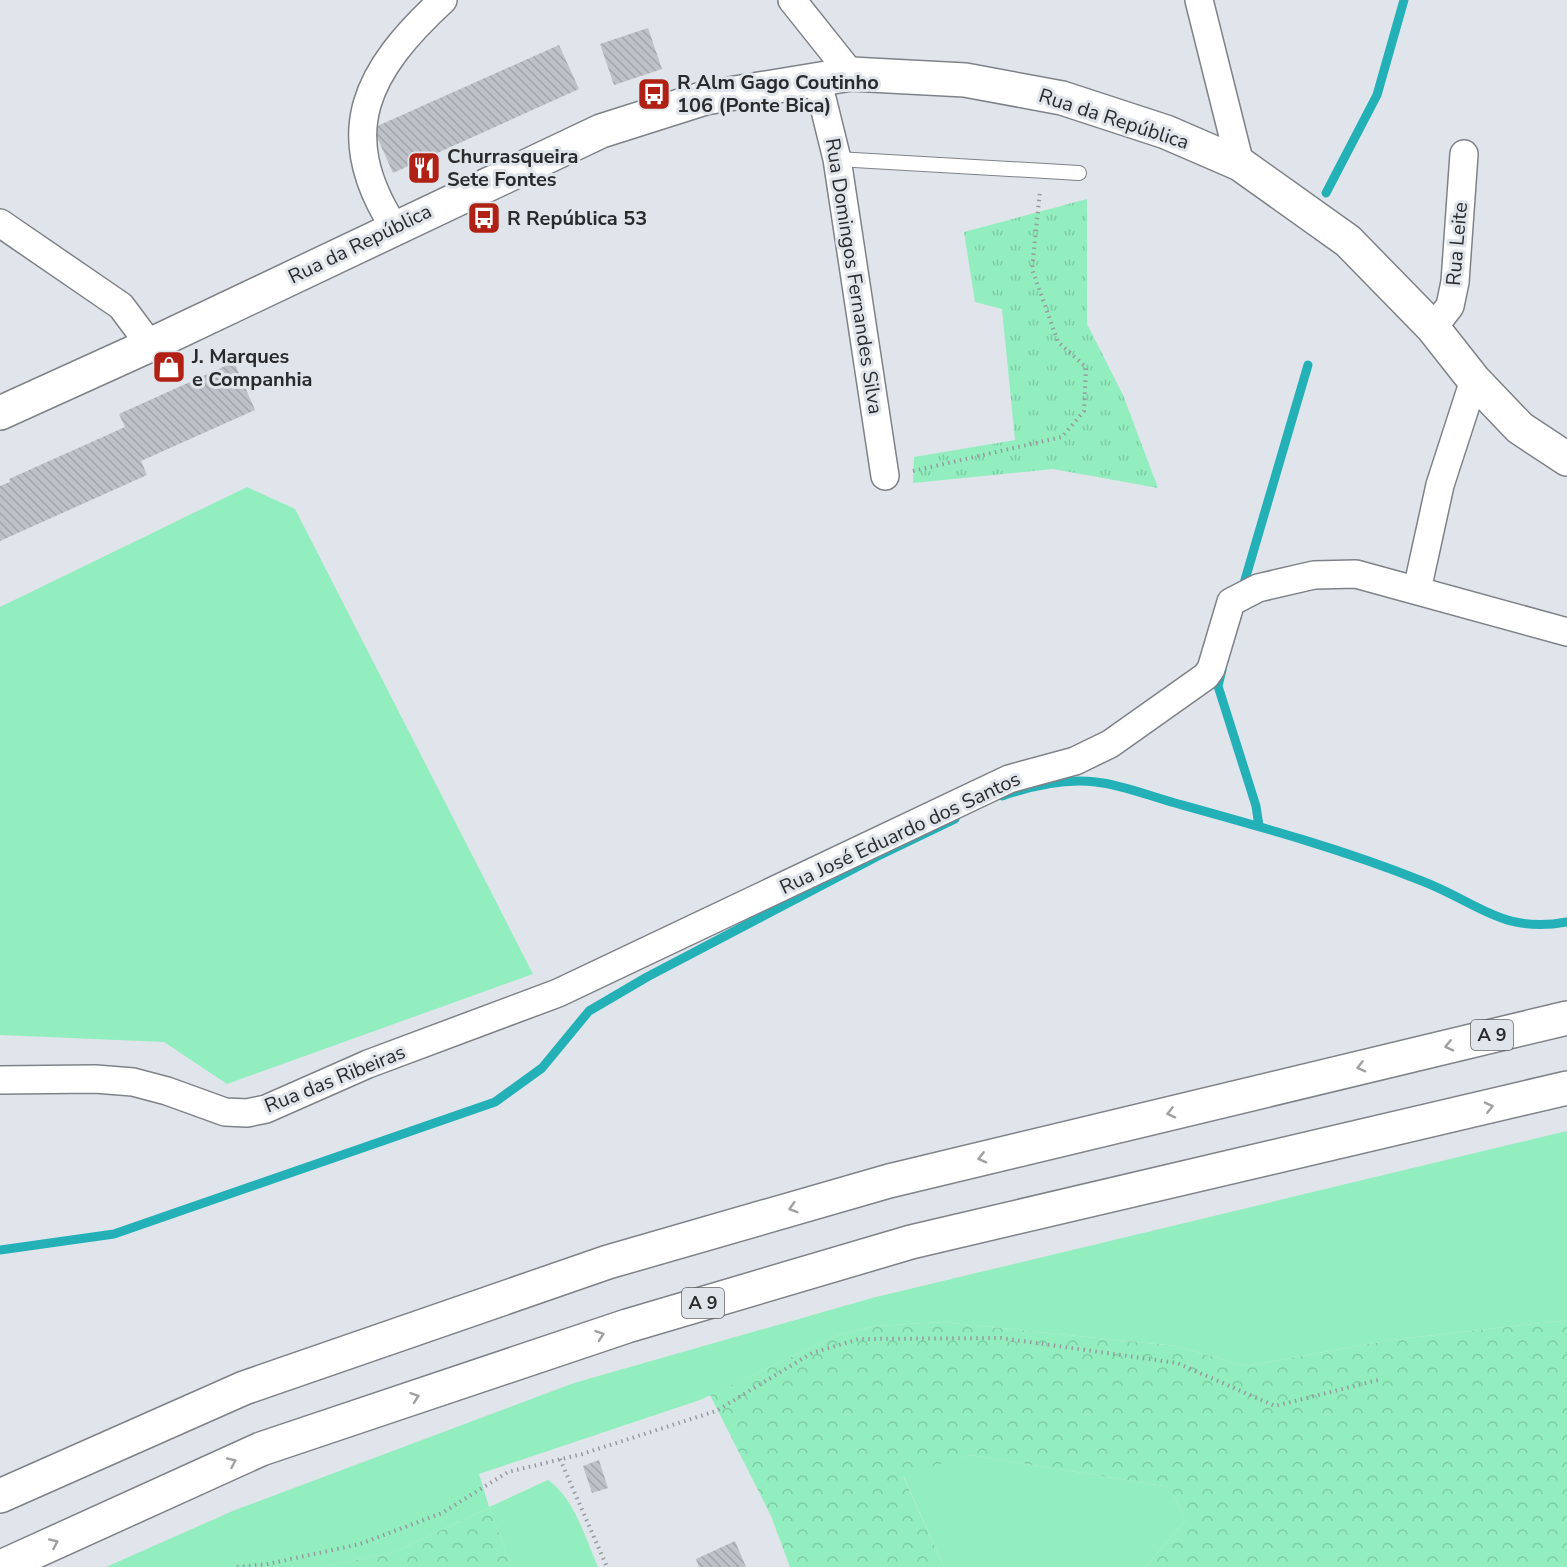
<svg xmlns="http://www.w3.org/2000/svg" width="1567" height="1567" font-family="'Nunito Sans',sans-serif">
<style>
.grass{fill:#92eebe}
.forest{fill:url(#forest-crowns)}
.park{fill:url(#park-tufts)}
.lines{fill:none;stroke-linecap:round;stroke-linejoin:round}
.stream{stroke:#23b1b7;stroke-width:9}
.building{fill:url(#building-back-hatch)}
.lane-casing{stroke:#7e8288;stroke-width:16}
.street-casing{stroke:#7e8288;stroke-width:30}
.secondary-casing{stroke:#7e8288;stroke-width:36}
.highway-casing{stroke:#7e8288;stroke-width:36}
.path{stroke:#979a9f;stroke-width:4;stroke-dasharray:1.5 4.5;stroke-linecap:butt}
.lane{stroke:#fff;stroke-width:14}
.street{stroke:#fff;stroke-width:27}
.secondary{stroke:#fff;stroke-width:33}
.highway{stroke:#fff;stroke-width:33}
.oneway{stroke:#9fa0a0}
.labels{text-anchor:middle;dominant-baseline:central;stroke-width:6;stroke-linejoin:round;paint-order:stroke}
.shield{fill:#e0e5eb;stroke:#606366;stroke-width:1.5}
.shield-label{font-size:18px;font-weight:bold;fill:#292b2d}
.poi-label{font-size:20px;font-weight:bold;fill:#292b2d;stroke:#e0e5eb;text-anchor:start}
.street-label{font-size:20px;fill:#292b2d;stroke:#e0e5eb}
</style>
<defs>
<pattern id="forest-crowns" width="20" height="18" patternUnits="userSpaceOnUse" patternTransform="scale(1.5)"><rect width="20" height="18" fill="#92eebe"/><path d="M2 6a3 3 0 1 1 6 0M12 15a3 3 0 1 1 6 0" fill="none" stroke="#7ecca4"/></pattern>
<pattern id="park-tufts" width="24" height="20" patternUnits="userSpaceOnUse" patternTransform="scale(1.5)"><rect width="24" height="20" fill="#92eebe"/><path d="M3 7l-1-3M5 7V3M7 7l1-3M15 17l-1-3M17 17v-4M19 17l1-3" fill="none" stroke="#7ecca4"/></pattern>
<pattern id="building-back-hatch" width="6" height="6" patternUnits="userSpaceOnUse" patternTransform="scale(1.5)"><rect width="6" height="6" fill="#bdc1c8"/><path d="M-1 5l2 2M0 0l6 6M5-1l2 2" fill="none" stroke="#a2a6ac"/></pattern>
</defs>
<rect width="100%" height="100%" fill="#e0e5eb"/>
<path class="grass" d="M247,487L295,509L533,974L227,1084L164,1042L0,1035V607Z
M1567,1131V1320L1391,1340L1246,1366L1176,1346L941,1322L876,1326L838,1335L700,1400L479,1474L489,1507L548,1480C575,1499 585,1538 598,1567H512L489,1508L394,1552L324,1567H106L235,1510L574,1383L872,1298Z
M970,1455L1170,1487L1185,1521L1145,1567H944L903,1475Z"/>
<path class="forest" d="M1567,1320V1567H1145L1185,1521L1170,1487L970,1455L903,1476L944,1567H790L771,1516L710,1395L838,1335L876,1326L941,1322L1176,1346L1246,1366L1391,1340Z
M489,1508L512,1567H324L394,1552Z"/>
<path class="park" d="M1087,199V324L1123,395L1158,488L1053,469L913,483L914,457L1015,440L1002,309L975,302L964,232Z"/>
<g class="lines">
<path class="stream" d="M1326,193L1377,95L1404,0
M1242,590L1308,365
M1222,670L1218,686L1256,806L1259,826
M1002,796C1031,786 1066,778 1096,782C1123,785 1149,796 1175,803C1258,826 1342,849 1422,881C1479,903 1502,934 1567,922
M0,1250L114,1234L495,1102L542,1068L589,1011L647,977L876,857L955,819"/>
</g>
<path class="building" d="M648,28L662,69L614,85L600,44Z
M559,45L579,89L393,173L373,128Z
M234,362L255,410L141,461L147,475L0,541V486L10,482L9,479L125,427L119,414Z
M599,1460L608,1488L592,1493L583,1466Z
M735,1541L746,1567H699L696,1559Z"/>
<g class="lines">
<defs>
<path id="lane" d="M837,159L1079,173"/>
<path id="street" d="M792,0L851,74
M1199,0L1240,164
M817,78L837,159L885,476
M0,223L121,306L150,345
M394,227C333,132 367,70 443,0
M1433,328L1450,306L1455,282L1464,154
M1417,590L1440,485L1474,380
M0,1080L95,1079L133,1082L167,1091L225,1112L247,1113L266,1109L368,1064L558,993L1009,779L1075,761L1110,744L1206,676L1211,669L1231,602L1258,588L1314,575L1356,574L1567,632"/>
<path id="secondary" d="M0,413L150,345L601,131L705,98L851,74L965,80L1062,98L1166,132L1240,164L1348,241L1433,328L1474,380L1520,428L1567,459"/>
<path id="highway" d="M0,1496L244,1388L608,1262L889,1181L1567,1018
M1,1567L261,1449L627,1326L911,1242L1567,1088"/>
</defs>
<use href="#lane" class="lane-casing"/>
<use href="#street" class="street-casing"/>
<use href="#secondary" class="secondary-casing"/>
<use href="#highway" class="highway-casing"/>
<path class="path" d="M913,471L1062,437L1084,411L1086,367L1058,342L1032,269L1040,191
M560,1459L607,1567
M237,1567L268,1564L360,1544L442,1513L508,1472L582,1454L716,1411L812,1353L859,1339L1001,1338L1177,1363L1275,1406L1382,1379"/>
<use href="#lane" class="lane"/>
<use href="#street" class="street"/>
<use href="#secondary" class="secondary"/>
<use href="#highway" class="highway"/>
</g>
<defs><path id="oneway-chevron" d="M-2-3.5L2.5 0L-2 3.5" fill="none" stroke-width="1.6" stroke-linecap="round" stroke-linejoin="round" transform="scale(1.5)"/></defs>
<g class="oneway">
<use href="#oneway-chevron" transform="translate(1449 1046) rotate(167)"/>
<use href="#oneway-chevron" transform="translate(1361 1067) rotate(166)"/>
<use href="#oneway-chevron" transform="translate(1489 1107) rotate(-13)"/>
<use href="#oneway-chevron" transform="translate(1171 1113) rotate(166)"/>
<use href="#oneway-chevron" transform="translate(982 1158) rotate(166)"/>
<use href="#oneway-chevron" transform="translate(793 1208) rotate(164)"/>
<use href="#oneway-chevron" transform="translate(600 1335) rotate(-19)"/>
<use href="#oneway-chevron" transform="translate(415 1397) rotate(-19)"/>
<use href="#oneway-chevron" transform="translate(232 1462) rotate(-24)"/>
<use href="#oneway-chevron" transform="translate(54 1543) rotate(-24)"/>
</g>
<defs>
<symbol id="bus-square" viewBox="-11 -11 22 22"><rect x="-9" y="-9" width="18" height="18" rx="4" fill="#b02015" stroke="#e0e5eb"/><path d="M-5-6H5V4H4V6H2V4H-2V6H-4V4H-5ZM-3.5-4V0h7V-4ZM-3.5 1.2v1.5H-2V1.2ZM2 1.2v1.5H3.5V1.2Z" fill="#fff"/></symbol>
<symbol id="restaurant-square" viewBox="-11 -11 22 22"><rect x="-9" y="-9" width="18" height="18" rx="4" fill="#b02015" stroke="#e0e5eb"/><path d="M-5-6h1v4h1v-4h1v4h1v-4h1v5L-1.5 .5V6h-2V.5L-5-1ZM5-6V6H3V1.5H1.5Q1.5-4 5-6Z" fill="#fff"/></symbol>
<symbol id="shop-square" viewBox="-11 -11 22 22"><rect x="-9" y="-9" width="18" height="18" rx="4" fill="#b02015" stroke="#e0e5eb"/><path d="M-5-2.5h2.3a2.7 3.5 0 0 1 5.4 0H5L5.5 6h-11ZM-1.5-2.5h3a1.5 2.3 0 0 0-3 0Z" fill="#fff"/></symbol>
</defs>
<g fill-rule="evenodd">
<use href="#bus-square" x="635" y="75" width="38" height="38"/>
<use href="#restaurant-square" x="405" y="149" width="38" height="38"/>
<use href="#bus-square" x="465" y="199" width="38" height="38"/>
<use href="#shop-square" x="150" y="348" width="38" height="38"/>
</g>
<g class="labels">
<g class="shield">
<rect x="1471" y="1020" width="42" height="30" rx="4.5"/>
<rect x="682" y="1288" width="42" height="30" rx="4.5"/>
</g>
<g class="shield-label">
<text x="1492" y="1035">A 9</text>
<text x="703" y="1303">A 9</text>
</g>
<g class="poi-label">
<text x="677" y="82">R Alm Gago Coutinho<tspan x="677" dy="23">106 (Ponte Bica)</tspan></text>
<text x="447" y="156">Churrasqueira<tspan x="447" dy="23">Sete Fontes</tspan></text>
<text x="507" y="218">R República 53</text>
<text x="192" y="356">J. Marques<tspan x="192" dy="23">e Companhia</tspan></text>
</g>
<g class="street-label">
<text transform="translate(1114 119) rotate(18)">Rua da República</text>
<text transform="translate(360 244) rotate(-26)">Rua da República</text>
<text transform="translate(1457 244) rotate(-85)">Rua Leite</text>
<text transform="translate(854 276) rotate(81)">Rua Domingos Fernandes Silva</text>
<text transform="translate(900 833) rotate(-25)">Rua José Eduardo dos Santos</text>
<text transform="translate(335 1079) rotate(-22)">Rua das Ribeiras</text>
</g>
</g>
</svg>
